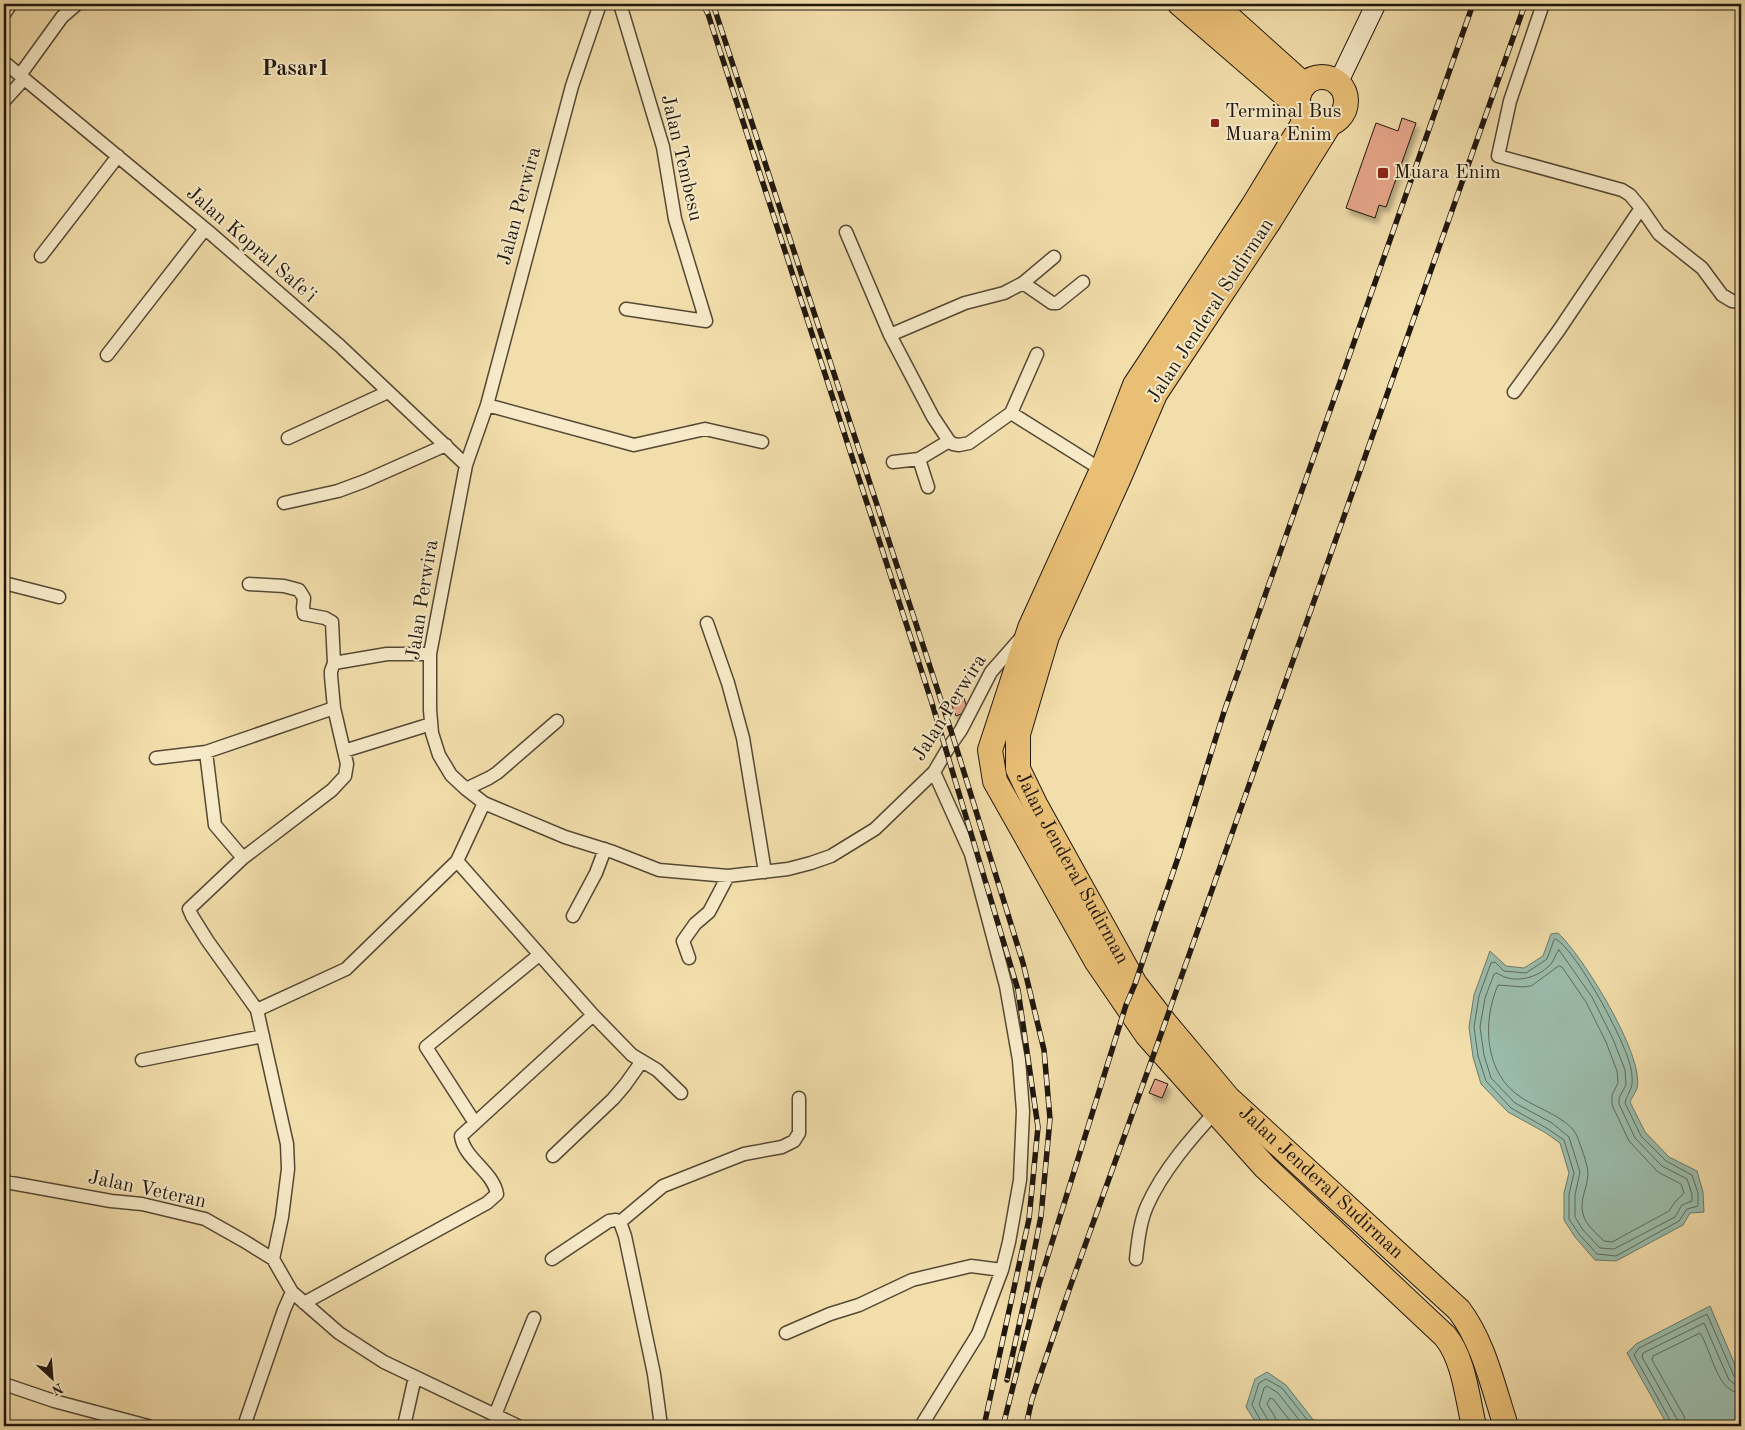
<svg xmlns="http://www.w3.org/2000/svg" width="1745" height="1430" font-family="'Old Standard TT',serif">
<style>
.water{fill:#9bbcab;stroke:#697a6c}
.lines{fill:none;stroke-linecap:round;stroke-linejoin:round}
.shore{stroke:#5d6a5c;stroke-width:1}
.building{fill:#e7a68b;stroke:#1f170e;filter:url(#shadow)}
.street-casing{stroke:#544935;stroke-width:15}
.secondary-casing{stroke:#1f170e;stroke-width:21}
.highway-casing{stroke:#1f170e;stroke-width:26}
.street{stroke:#f7eac8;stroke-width:12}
.secondary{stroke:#f7eac8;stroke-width:19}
.highway{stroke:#e9bf76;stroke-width:24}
.rail-casing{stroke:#1f170e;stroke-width:5.5}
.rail{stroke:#f7eac8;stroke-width:4;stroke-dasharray:11;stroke-linecap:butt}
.poi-dot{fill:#8f2418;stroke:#f7eac8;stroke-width:2}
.labels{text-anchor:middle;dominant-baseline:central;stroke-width:4;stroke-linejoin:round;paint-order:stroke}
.poi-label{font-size:20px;fill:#1f170e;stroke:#f7eac8;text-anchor:start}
.street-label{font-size:20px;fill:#1f170e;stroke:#f7eac8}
.quarter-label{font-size:22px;font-weight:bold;fill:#1f170e;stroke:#f7eac8}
</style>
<defs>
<filter id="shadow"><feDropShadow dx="3" dy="5.5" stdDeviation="2.5" flood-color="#0004"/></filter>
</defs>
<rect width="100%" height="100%" fill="#f2deab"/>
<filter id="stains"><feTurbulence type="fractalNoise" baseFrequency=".004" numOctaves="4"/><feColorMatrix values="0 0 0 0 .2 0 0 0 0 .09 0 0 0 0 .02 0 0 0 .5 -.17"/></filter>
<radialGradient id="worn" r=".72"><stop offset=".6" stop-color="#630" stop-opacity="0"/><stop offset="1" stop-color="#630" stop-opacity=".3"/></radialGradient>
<path class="water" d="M1558,933C1582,955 1645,1056 1637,1088C1636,1092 1632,1097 1630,1102L1645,1132L1669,1157L1697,1171L1703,1192L1704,1212L1690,1213L1683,1225L1616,1261L1595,1260L1575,1237L1564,1220V1193L1569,1173L1560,1143L1546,1133L1508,1112L1481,1084L1473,1057L1469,1027L1474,995L1490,951L1506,966L1524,968L1543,956L1551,934Z
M1710,1306L1741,1379V1426H1668L1627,1353L1636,1344Z
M1267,1372L1286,1385L1318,1426H1258L1246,1407L1255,1379Z"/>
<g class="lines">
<path class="shore" d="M1556,939C1577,951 1627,1044 1631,1069C1632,1075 1633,1083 1631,1088C1629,1094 1626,1097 1625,1103L1641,1136L1666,1161L1692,1175L1698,1193V1206L1687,1209L1679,1221L1616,1256L1597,1254L1579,1234L1569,1219V1194L1574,1173L1564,1140L1548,1129L1511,1108L1486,1081L1478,1056L1474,1027L1479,996L1491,963L1495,962L1504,971L1526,973L1547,959L1554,940Z
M1559,950L1592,997L1613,1039L1625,1070L1626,1085L1619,1098V1104L1635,1138L1662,1166L1687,1179L1692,1194V1201L1682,1205L1675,1217L1614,1249L1600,1248L1583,1230L1575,1217V1195L1580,1172L1569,1137L1552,1123L1515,1103L1491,1078L1484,1055L1480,1027L1485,998L1494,974L1497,973C1514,985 1538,978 1551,964C1555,959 1555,954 1559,950Z
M1559,966L1562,967L1586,1002L1606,1042L1617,1071L1618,1083L1612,1095V1105L1629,1141L1658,1172L1681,1184L1684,1193L1675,1202L1669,1211L1612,1242L1604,1241C1597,1234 1585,1224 1583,1214C1579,1200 1588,1187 1588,1173C1587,1162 1581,1147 1577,1136C1570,1119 1537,1108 1522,1098C1484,1074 1482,1022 1498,985L1523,987L1531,986Z
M1262,1426V1423L1252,1405L1259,1383L1266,1379L1282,1388L1312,1426
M1269,1426L1268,1420L1259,1405L1264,1388L1267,1386L1278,1393L1304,1426
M1276,1426L1275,1417L1267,1404L1270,1398L1273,1399L1294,1426
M1672,1426L1671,1422L1634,1355L1639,1348L1707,1314L1734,1376L1737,1379H1741
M1678,1426L1677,1419L1642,1357L1643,1353L1704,1323L1729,1380L1735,1384L1741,1385
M1686,1426L1684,1416L1652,1360L1653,1356L1700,1333C1712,1351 1716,1392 1741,1393"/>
</g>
<path class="building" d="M1402,118L1416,123L1386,207L1379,205L1375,218L1346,208L1376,123L1398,131Z
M964,698L968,711L956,716L951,703Z
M1155,1079L1168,1084L1162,1098L1149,1093Z"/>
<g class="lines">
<defs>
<path id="street" d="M600,4L572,86L487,405L466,465L430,654V710L432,733L439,755L451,775L466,789L484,803L565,837L613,852L659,870L728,876L788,869L811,863L831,856L875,829L934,772L947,750L961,730L991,672L1020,639
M620,4L663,147L675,219L706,321L626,309
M4,14L11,4
M4,62L209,232L340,346L466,465
M20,75L62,17L77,4
M4,101L24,79
M1641,208L1659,234L1702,268L1722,295L1732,301L1741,302
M846,232L890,335L933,417L949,441L953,444L959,445L969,443L1011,413L1102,470
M41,256L118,156
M1023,283L1052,303H1057L1083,282
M890,335L965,303L1004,293L1023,283L1054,257
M107,355L205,229
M1514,392L1559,330L1641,208L1630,195L1622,190L1498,156L1510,101L1543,4
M487,405L634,445L705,429L762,442
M1011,413L1037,354
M288,438L388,392
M919,459L928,487
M893,462L919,459L949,441
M284,503L338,491L365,481L446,445
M4,583L59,597
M249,584L284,586L299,590L304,598L303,608L304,614L325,618L332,622L334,663
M707,623L728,683L743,738L765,872
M344,751L431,724
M206,752L215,825L243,858
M156,758L206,752L334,708
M466,789L489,778L497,773L557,721
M457,861L593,1015L632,1055L657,1070L681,1093
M573,916L596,873L605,849
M689,958L683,941L695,924L709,912L728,876
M257,1010L207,940L192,916L189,909L243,858L332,790L345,776L347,764L334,708L331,676V671L334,663L387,654H430
M142,1060L263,1036
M475,1123L426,1047L539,955
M553,1156L613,1099L625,1085L642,1061
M4,1178L6,1182L111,1201L142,1204L205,1219L244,1241L273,1259L292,1292L339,1333L384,1362L518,1426
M620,1222L663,1186L744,1154L782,1147L794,1141L799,1133V1098
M273,1259L282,1217L288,1169L287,1144L257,1010L346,969L457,861L484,803
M552,1259L609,1221L616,1220L620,1222L625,1236L654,1374L661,1426
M1136,1259C1138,1241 1140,1222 1147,1206C1163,1170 1192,1137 1218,1109
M304,1303L487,1203L497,1194C493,1171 464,1159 461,1136L593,1015
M786,1333L830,1314L859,1305L912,1280L971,1266L1002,1270
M4,1384L54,1401L148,1426
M495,1415L534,1318
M244,1426L284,1310L292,1292
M404,1426L415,1377
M921,1426L978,1334L1002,1270L1009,1242L1020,1180L1023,1111L1019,1060L1006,986L971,854L934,772"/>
<path id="secondary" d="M1338,83L1376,4"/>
<g id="highway">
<path d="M1180,4L1298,106"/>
<path d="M1214,4L1304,85"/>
<circle cx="1322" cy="101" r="24"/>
<path d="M1306,119L1253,206L1135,385L1102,470L1030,628L990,750L995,781L1097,962L1147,1035L1265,1167L1445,1336C1464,1359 1467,1397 1474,1426"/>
<path id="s1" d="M1331,122L1270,220L1155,394L1118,480L1047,636L1018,734V769L1035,804L1135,984L1165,1023L1228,1098L1459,1310C1484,1343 1493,1387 1506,1426"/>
</g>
</defs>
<use href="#street" class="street-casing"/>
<use href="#secondary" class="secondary-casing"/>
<use href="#highway" class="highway-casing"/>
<use href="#street" class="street"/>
<use href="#secondary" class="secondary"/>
<use href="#highway" class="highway"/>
<defs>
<path id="rail" d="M703,4L708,14L931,700L1018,990L1038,1127L1029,1219L984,1426
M713,4L954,740L1023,963L1044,1050L1050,1119L1041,1216L1027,1289L1007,1380
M1003,1426L1039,1284L1126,1005L1135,984L1180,852L1224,712L1473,4
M1026,1426L1032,1399L1069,1290L1165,1023L1525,4"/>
</defs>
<use href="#rail" class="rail-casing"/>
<use href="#rail" class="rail"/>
</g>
<g class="poi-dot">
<rect x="1210" y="118" width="10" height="10" rx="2.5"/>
<rect x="1377" y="167" width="12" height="12" rx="2.5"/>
</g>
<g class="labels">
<g class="poi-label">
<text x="1225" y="112">Terminal Bus<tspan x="1225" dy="23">Muara Enim</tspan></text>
<text x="1394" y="173">Muara Enim</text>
</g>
<g class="street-label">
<text transform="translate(681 158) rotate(77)">Jalan Tembesu</text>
<text transform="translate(520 206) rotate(-75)">Jalan Perwira</text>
<text transform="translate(251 245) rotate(41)">Jalan Kopral Safe'i</text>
<text transform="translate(1211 311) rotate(-57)">Jalan Jenderal Sudirman</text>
<text transform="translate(423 600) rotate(-81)">Jalan Perwira</text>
<text transform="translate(950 708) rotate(-58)">Jalan Perwira</text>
<text stroke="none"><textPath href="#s1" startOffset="839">Jalan Jenderal Sudirman</textPath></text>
<text stroke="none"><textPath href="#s1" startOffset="1244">Jalan Jenderal Sudirman</textPath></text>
<text transform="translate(147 1190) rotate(12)">Jalan Veteran</text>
</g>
<g class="quarter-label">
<text x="296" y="69">Pasar1</text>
</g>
</g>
<rect width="1745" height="1430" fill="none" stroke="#f2deab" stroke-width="20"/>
<rect x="5" y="5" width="1735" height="1420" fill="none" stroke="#1f170e" stroke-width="2.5"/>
<rect x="10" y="10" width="1725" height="1410" fill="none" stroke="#1f170e"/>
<g transform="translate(52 1378) rotate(154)" stroke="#f7eac8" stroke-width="4" paint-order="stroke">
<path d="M0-4L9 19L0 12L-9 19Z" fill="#1f170e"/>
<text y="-8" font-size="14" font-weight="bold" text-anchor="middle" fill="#1f170e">N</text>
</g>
<rect width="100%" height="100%" filter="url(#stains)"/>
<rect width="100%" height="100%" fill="url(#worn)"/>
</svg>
